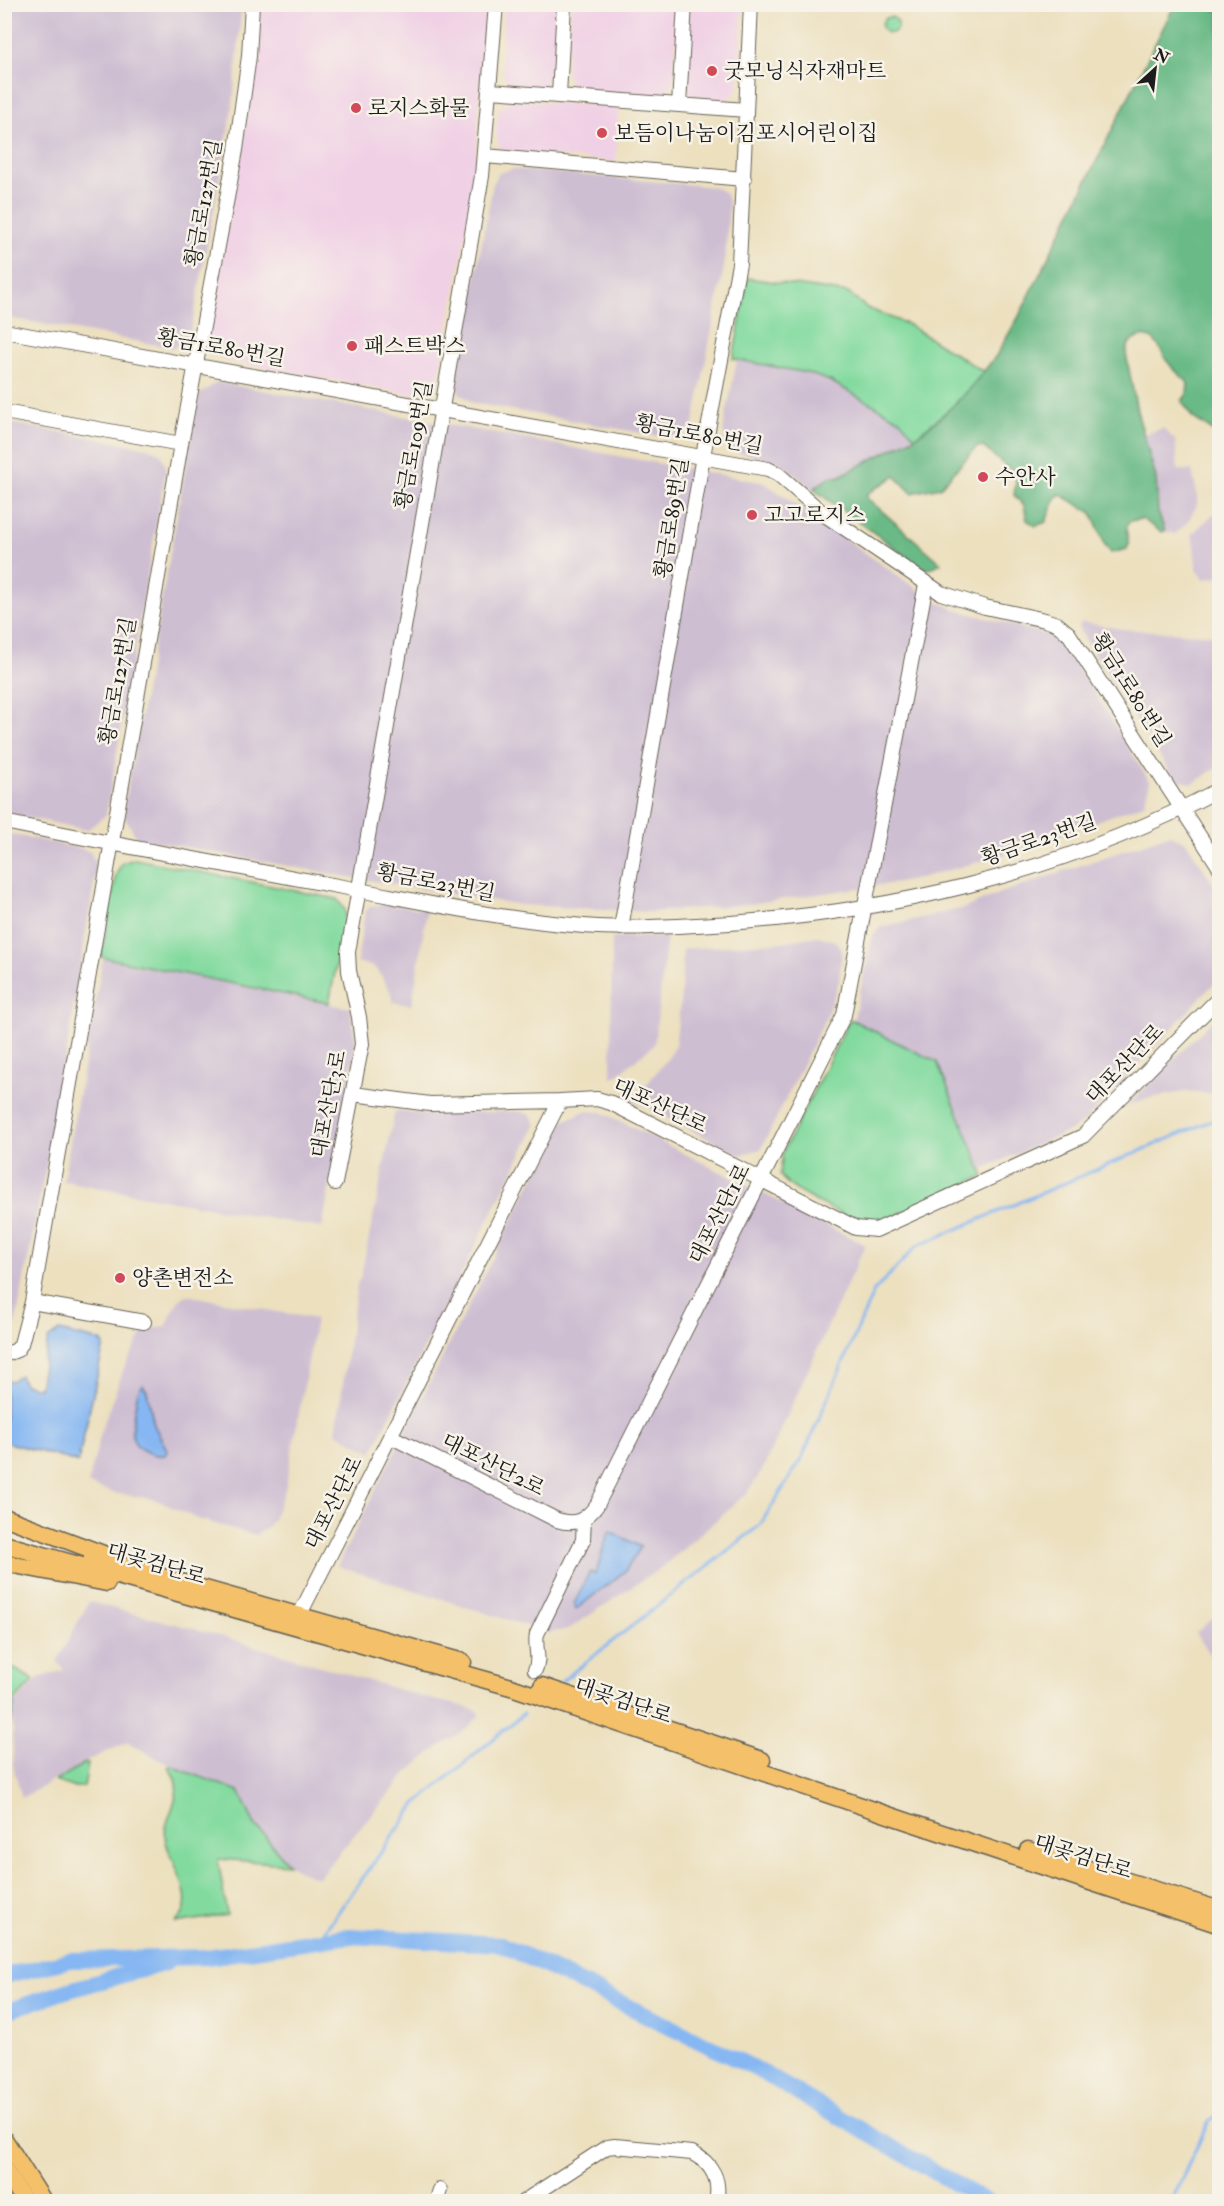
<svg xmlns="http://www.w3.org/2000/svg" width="1224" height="2206" font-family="'IM FELL Double Pica','Noto Serif KR',serif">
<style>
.built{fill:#f0d0e5}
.industrial{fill:#cebed2}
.green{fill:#82da9f;stroke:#4f7b5e;stroke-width:1.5}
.forest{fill:#69ba86;stroke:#426b51;stroke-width:1.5}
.water{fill:#86b7f2;stroke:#516a87;stroke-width:1.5}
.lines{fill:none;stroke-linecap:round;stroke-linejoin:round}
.stream{stroke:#86b7f2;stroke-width:3}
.river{stroke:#86b7f2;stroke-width:16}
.minor-casing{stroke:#656155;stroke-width:16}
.major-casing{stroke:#656155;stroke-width:19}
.minor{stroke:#fff;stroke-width:14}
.major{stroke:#f4c16a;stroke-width:16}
.poi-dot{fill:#d1495b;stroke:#f7f3e8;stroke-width:2}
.labels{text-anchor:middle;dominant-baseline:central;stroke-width:5;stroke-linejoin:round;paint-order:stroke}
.poi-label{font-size:21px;fill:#1c1c1c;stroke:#f7f3e8;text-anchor:start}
.street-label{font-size:21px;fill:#1c1c1c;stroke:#f7f3e8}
</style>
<rect width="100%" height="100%" fill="#f7f3e8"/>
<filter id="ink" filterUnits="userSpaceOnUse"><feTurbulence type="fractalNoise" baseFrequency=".0167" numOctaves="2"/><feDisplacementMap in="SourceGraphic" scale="12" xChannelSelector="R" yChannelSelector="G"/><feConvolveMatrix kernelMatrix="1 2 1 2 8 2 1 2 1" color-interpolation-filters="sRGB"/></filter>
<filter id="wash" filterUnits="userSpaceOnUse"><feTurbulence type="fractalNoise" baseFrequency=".008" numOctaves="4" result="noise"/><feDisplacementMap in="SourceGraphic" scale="24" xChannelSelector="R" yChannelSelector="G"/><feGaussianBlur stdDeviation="1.35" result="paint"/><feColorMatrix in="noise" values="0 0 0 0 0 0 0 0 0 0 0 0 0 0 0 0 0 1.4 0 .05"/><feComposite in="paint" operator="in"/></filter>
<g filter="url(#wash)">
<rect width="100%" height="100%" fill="#ece0bf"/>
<path class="built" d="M259,5H486L474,178L467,226L439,374L434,388L426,395L403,393L223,360L209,349L208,331L249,110Z
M504,5H558L553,72L543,87L516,88L505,79L502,63Z
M571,5H679L673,82L667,93L653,97L588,91L570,85L566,70Z
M690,5H743L739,80L737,89L729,100H698L688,91L686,86Z
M511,100L619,107L616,162L505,151L500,148L496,136L498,114L501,107Z"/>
<path class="industrial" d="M5,5H242L233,104L194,315L189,336L173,348L5,317Z
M513,169L716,187L725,193L729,204L725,261L694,422L685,435L659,436L473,403L458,392L456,380L493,184L499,173Z
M737,360L807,373L830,381L899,419L915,437L838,478L831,476L813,489L781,464L735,451L726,444L723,431Z
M217,382L765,483L934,601L960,611L1056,637L1075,662L1150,782L1144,804L1000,856L909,881L749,904L652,912L521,905L337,875L137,838L123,814L199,395Z
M4,422L148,448L161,454L166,468L106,815L87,830L5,813Z
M1163,428L1175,440L1178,470H1192L1197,494V505L1188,522L1175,534L1165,531L1160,521L1156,478L1143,435Z
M1219,509V577L1204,579L1197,570L1192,534Z
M1082,622L1121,629L1219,635V766L1192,784L1174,778L1080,631L1079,626Z
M5,833L83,849L90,852L97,865L58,1103L18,1311L12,1336L5,1340Z
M1169,835L1186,842L1219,892V978L1086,1120L1071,1130L982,1169L937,1062L853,1021L873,935L881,927L965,908L1000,893Z
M383,904L427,910L412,1005L393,1002L390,991L380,974L374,967L357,962L365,912L370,907Z
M667,936L654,1045L616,1076L611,1077L612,938Z
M817,936L835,941L842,950L839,981L827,1015L761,1149L740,1155L629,1098L646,1085L669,1057L675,1046L681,996L683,949L782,942Z
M103,958L350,1008L356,1045L322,1228L63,1181Z
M1214,1019L1219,1024V1092L1212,1094L1189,1091L1146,1099L1128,1105Z
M395,1111L428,1114L518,1111L531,1115L536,1125L372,1452L336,1433L357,1284L361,1276Z
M585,1111L601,1112L618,1120L865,1245L762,1471L747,1493L666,1564L569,1629L549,1633L337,1566L556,1133L564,1121Z
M186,1295L316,1319L285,1490L273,1519L267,1528L255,1535L198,1519L154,1499L113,1493L88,1484L102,1428L124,1368L145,1329L166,1327L178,1301Z
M89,1602L214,1634L430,1699L462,1706L478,1711L480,1715L464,1731L431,1752L407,1773L318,1878L299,1871L288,1863L254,1823L239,1790L167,1764L128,1742L91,1759L22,1798L13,1766V1705L38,1678L64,1670L57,1661Z
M1219,1614V1666L1195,1633Z"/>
<path class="green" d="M882 25a8 8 0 1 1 16 0a8 8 0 1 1-16 0Z
M748,278L848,293L867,308L909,325L984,372L953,406L915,437L899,419L830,381L807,373L733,359Z
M135,859L337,899L345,910V919L329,1003L101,957L116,875L122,863Z
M850,1019L937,1062L984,1176L876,1224C854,1221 792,1194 780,1175L783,1152Z
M4,1663L34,1680L15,1700L11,1722L5,1719Z
M85,1763L88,1764L84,1787H72L55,1781Z
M171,1766L239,1791L254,1823L288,1864L218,1859L227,1915L175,1923C201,1903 172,1865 166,1842C160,1816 191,1796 168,1767Z"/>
<path class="forest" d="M1175,4L1206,5L1219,12V435L1192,417L1182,401L1187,394L1188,383C1183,377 1176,372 1171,366C1160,354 1157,328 1135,339C1128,342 1126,347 1126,354L1137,411L1156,478L1158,512L1165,531L1161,532L1142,519L1130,521C1122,530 1132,539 1127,549L1111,553L1105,545L1092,513L1060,494L1055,499L1046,522L1036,526L1027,520L1024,505L1014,495L1016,481L1014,473L983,447H977L940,487L912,493L895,476L867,494V498L941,563L929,569L923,568L813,489L831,476L838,477L915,437L939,419L968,391L996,356L1018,318Z"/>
<path class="water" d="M59,1331L101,1341L104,1345L78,1462L5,1442V1380L11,1381L20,1375L24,1384L39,1388L48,1339Z
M143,1385L147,1391L154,1425L167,1450L165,1455C159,1456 153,1455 147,1452C126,1444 132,1425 135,1407C137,1399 136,1391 143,1385Z
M610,1531L641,1547L625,1571L575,1610L574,1604L590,1572L595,1574C602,1559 602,1545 610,1531Z"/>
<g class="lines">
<path class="stream" d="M562,1681L760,1525L802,1458L874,1291L917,1246L1220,1117
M318,1940L416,1804L523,1714
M1171,2202L1209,2121L1220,2113"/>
<path class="river" d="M4,1976L70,1960L207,1957L350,1936L501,1944L756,2069L987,2202
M4,2012L69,1990L166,1963"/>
</g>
</g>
<g filter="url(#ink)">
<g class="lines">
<defs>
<path id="minor" d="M491,91L746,110
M559,95L564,4
M679,105L685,4
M485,156L744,179
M4,331L768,469L778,474L825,515L941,593L985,607L1045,620L1057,624L1069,634L1220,868
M4,412L181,444
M4,822C117,845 230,866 343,887C423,902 503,920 584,926C622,929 659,927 697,925C877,916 1059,875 1220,789
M621,928L703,456L739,264L751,4
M353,1094L430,1104L560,1101
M335,1183L362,1044L359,1017L349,971L348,952L482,176L496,4
M32,1302L144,1322
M4,1355L17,1350L21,1344L32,1302L181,444L236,150L249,56L252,4
M392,1437L557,1520C576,1526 586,1520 597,1505L844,1015L926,584
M300,1614L560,1101L597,1099L611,1103L856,1228L876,1230L1083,1136L1220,997
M535,1670C541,1659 534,1647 537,1634L583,1540L584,1519
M436,2202L440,2190
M523,2202L607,2147L615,2146L692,2153C712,2163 721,2180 716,2202"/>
<path id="major" d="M4,1517L106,1555
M4,1544L511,1687L912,1823L1220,1925
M92,1557L463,1662
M4,1563L107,1583
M542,1686L762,1760
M1028,1850L1220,1910
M4,2139L44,2202
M4,2169L25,2202"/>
</defs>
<use href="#minor" class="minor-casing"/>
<use href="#major" class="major-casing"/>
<use href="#minor" class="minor"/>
<use href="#major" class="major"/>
</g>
</g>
<g class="poi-dot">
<circle cx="712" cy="71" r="6"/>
<circle cx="356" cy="108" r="6"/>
<circle cx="602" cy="133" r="6"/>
<circle cx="352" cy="346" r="6"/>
<circle cx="983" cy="477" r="6"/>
<circle cx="752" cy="515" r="6"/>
<circle cx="120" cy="1278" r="6"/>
</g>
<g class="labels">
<g class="poi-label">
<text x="724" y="71">굿모닝식자재마트</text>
<text x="368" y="108">로지스화물</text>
<text x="614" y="133">보듬이나눔이김포시어린이집</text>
<text x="364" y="346">패스트박스</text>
<text x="995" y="477">수안사</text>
<text x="764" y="515">고고로지스</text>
<text x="132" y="1278">양촌변전소</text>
</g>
<g class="street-label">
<text transform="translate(204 203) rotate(-80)">황금로127번길</text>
<text transform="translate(221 348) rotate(10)">황금1로80번길</text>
<text transform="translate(699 435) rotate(11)">황금1로80번길</text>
<text transform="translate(414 445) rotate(-80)">황금로109번길</text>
<text transform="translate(672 518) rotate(-81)">황금로89번길</text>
<text transform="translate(118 681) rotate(-80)">황금로127번길</text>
<text transform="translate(1131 690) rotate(58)">황금1로80번길</text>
<text transform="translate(1039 840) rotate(-19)">황금로23번길</text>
<text transform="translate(436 883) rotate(11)">황금로23번길</text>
<text transform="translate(1125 1064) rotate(-46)">대포산단로</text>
<text transform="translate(329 1104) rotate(-79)">대포산단3로</text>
<text transform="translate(660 1106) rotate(25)">대포산단로</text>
<text transform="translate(720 1214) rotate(-63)">대포산단1로</text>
<text transform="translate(493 1465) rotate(27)">대포산단2로</text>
<text transform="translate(334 1503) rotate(-63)">대포산단로</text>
<text transform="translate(156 1564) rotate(16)">대곶검단로</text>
<text transform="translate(623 1701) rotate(19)">대곶검단로</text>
<text transform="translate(1083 1857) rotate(18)">대곶검단로</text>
</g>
</g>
<rect width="1224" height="2206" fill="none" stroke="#f7f3e8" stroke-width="24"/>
<g transform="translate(1155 69) rotate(27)" stroke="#f7f3e8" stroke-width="4.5" paint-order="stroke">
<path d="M0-4.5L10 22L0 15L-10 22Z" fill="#1c1c1c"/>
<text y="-9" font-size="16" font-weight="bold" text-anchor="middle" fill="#1c1c1c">N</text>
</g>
</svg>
